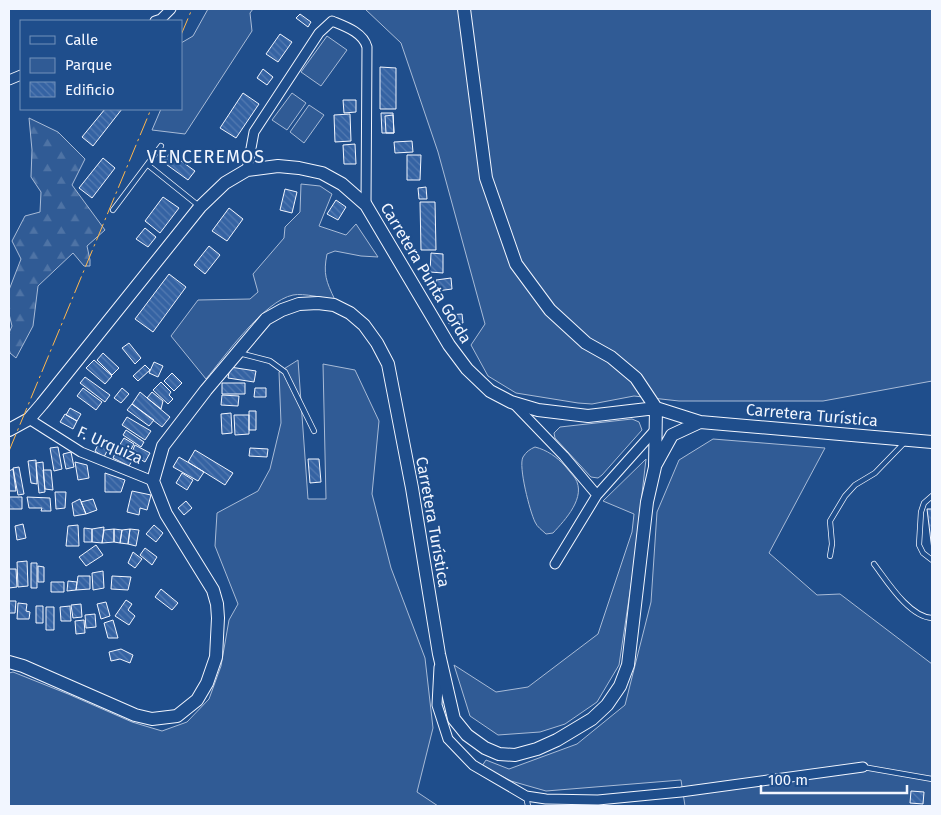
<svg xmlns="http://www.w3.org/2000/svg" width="941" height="815" font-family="'Fira Sans',sans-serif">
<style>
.green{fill:#305b95;stroke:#a8bbd7}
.forest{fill:url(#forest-firs);stroke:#a8bbd7}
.building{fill:url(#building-back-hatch);stroke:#f2f6ff}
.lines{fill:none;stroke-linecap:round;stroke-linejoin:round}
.lane-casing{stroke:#f2f6ff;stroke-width:6}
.street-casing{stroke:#f2f6ff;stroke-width:11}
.secondary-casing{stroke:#f2f6ff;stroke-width:14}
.lane{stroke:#1f4e8c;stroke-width:4.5}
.street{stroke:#1f4e8c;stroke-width:9}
.secondary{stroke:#1f4e8c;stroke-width:12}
.power{stroke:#ffb74d;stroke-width:1;stroke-dasharray:18 4 2.5 4;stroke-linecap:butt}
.labels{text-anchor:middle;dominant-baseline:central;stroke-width:4;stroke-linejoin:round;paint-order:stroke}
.street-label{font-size:16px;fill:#f2f6ff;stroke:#1f4e8c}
.neighbourhood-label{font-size:18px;letter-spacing:1px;fill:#f2f6ff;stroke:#1f4e8c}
</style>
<defs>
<pattern id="forest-firs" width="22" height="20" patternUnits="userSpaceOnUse" patternTransform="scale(1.25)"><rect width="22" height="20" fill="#305b95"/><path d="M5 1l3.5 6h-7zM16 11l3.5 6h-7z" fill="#4e73a5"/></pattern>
<pattern id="building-back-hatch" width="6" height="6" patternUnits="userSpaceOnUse" patternTransform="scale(1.25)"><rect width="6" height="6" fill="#3563a3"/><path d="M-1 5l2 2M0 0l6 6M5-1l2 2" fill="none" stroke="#537ab1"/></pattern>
</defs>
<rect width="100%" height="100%" fill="#1f4e8c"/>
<path class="green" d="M208,9H253L250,13L252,31L185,134L152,130L161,109H181V43L193,36Z
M365,9H932V381L823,401H679L634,396L592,404L578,403L516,393L488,376L471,345L485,324L438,152L401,43Z
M327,36L347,50L321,86L301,72Z
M292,93L306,103L287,130L272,120Z
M309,105L324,115L304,143L290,132Z
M301,184L320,186L332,194L319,226L346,235L356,224L378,257L361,256L335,251L327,254C323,274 326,281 335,300C324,298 304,293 293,295C264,301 225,356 206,379L171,336L198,300L250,299L258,292L253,274L284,238L285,227L300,212Z
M298,360L308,499H326L323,364L355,370L379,421L372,494L391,568L425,658L433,728L417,792L438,806H9V673L13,672L68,694L132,722L162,731L187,722L209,699L221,666L229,620L238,604L215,546L217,513L258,491L270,469L281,423L279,372Z
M632,419L639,422L642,430L602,475L598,478L591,477L555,438L554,433L560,427Z
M713,439L825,448L769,553L817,595L840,594L932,664V806H685L681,780L546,791L511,781L482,766L486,760L509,769L577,744L625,705L651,602L657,512L679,460Z
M535,447C547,450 557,457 565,466C568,470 572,474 575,478C587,497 565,520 553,533L546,534C542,530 537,527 535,522C530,512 518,466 523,457C526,452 530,449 535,447Z
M646,459L633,572L619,665L597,702L565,724L540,732L498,735L470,716L454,665L496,692L528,687L598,634L632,532L634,514L603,501Z"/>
<path class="forest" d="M29,118L58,132L85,159L72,185L105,230L87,246L90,260V266H84L73,253L38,286L33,326L16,358L10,353L9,348V333L12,326L9,314V290L21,259L12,241L25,216L40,212L41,192L31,177L32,150Z"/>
<path class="building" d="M300,14L311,22L308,27L296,18Z
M280,34L292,42L278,62L266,54Z
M380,67L396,68V109H380Z
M263,69L273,77L267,85L257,78Z
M243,93L259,104L236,138L220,128Z
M343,100H356V112L344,113Z
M105,109H122L93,146L82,137Z
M381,113H393L394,133H382Z
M350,114L351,141L335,142L334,115Z
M393,115L394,133H386L385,116Z
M412,141L413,152L395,153L394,142Z
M355,144L356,164H344L343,145Z
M170,153L195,171L188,180L163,162Z
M407,155H421L420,180H407Z
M103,158L115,168L92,198L79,188Z
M426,187L427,199H419L418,188Z
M285,189L297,192L292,213L280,210Z
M163,197L179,208L160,233L145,221Z
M336,200L346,207L338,220L327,214Z
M420,202H435L436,250H421Z
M229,208L243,219L227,241L212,231Z
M145,228L156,237L148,247L136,239Z
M209,246L220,255L205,274L194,265Z
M431,253L443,254V273L430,272Z
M169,274L186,287L153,332L135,319Z
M451,278L452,289L437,291L436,280Z
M462,314L463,323L449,324L448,315Z
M129,343L141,358L135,364L122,348Z
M103,353L119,368L112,375L97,360Z
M94,360L112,376L105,384L86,368Z
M154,362L163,366L158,377L149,373Z
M145,365L150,370L138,381L133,376Z
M230,367L256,371L254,382L228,378Z
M172,373L182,383L174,391L164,381Z
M85,377L110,395L105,402L80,383Z
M161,382L171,392L169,395L173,399L168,404L153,390Z
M222,383H245V394H222Z
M83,388L102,402L96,410L77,396Z
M122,388L129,394L121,403L114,398Z
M255,388H266V397H254Z
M140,392L170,417L162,427L132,404Z
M152,392L163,401L161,409L147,398Z
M222,395L239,396L238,406L221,405Z
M132,404L154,420L149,426L127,410Z
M70,408L81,414L77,421L66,415Z
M249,411H256V430H249Z
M231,413L232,433L222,434L221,414Z
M65,414L77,421L73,429L60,422Z
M234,415H249V434L235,435Z
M127,417L151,431L145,440L122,425Z
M126,430L144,442L141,447L123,435Z
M124,438L134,444L129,453L119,446Z
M100,440L110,445L104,457L95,451Z
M135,445L150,453L145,462L131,454Z
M58,447L62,469L54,471L50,448Z
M250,448L268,449L267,457L249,456Z
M117,449L134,457L129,466L113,458Z
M195,450L233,473L225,485L188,462Z
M71,452L74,467L66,469L63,454Z
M179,457L204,472L198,481L173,467Z
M308,459H319L321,482L310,483Z
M36,460V463L37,484L31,483L28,461Z
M43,462L45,492L39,493L36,463Z
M75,462L87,465L89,478L78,480Z
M19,467L24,494L18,495L13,468Z
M13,469L16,491H9V471Z
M43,470H51L53,490L45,489Z
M105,473L125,480L121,492H105Z
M182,473L193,480L187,490L176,483Z
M132,491L151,495L147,510L140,508L139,515L127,512Z
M55,492H66L65,508L56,509Z
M9,497H22V509H9Z
M27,497L50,498L51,511H41L42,508H29Z
M80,499L86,514L74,516L72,503Z
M93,499L97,510L86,514L81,502Z
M186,501L192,508L184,515L178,508Z
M927,509H932V550Z
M23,524L26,538L17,540L15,526Z
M78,525L79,546H66L68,526Z
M154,525L163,533L156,542L146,534Z
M104,527L102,543L92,542V529Z
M84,528L92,529V542H84Z
M114,529V542L102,543L104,530Z
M114,529L122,530L120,543L114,542Z
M130,529L128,544L120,543L122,530Z
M130,529L139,530L136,546L128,544Z
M96,545L103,555L86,566L79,557Z
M145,548L157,557L152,565L140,555Z
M133,552L142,559L135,568L128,563Z
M27,561L28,586L18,587L17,562Z
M31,563H37V588H31Z
M38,566L44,567V582H38Z
M9,569H16L17,587L9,588Z
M103,571L104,588L93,590L92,573Z
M78,576H90V589L76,590Z
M112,576L131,577L128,590L111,589Z
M68,581L77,582L76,590L67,591Z
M51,582H64V592H51Z
M161,589L178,603L172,610L155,597Z
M126,600L132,604L128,610L135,616L129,625L115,616Z
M9,601H16L15,613H9Z
M106,602L110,616L101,619L97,604Z
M18,603L27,604L26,611L30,612L29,619H17Z
M81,604L82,617L73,618L71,605Z
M36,606H43V623H36Z
M70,606L71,621H61L60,607Z
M46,607H54V630H46Z
M95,614L96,627L86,628L85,615Z
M84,620L85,633L76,634L75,621Z
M113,620L118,638H108L104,623Z
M121,649L133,655L130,663L120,659L111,661L109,652Z
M911,791L924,792L923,804L910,803Z"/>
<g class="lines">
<defs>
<path id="lane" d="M148,165L199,206
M113,210L161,146
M239,353L270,361L285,372L314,431
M932,496L924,503L921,512L919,545L923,553L932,560
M830,556L832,544L830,521L845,496L855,485L875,473L905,442
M874,564C887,581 909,617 932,618
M863,767L932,779
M526,796L528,806"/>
<path id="street" d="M155,21L161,19L171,9
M9,80L21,75
M247,170L254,132L319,33L332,21C344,26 363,32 367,47L366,205
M513,403L564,456L597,495
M29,419L81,452L153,481
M555,564L597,495L655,430
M439,667L437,705L448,739L473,765L526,796L546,799L598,800L681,792L863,767"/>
<path id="secondary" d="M464,9L486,178L516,264L550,310L586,343L611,357L636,378L656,408
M9,430L29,419L42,404L200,207L225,183L247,170L278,166L299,168L322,173L342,184L366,205L449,345L467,369L490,391L511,402L538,410L588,416L656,408L700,422L932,442
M656,464L672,435L700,422
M9,662L23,666L135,715L152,719L177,716L197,700L207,683L216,657L218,618L217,604L213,590L166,514L153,481L163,446L206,390L266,319L282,310L299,304L318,303L334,305L350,313L364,325L377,343L388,364L412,488L439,654L454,719L467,735L485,748L499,754L515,755L537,749L557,740L592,719L607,705L620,686L628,665L647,502L655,467L656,408"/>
</defs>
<use href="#lane" class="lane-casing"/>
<use href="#street" class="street-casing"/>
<use href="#secondary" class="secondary-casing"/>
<use href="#lane" class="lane"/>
<use href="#street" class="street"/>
<use href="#secondary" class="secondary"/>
<path class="power" d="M181,35L192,9
M9,451L151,109"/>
</g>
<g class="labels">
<g class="street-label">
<text transform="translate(426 273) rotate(59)">Carretera Punta Gorda</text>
<text transform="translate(812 415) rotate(5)">Carretera Turística</text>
<text transform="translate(110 445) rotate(24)">F. Urquiza</text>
<text transform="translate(433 522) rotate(80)">Carretera Turística</text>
</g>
<g class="neighbourhood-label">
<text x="206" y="157">VENCEREMOS</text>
</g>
</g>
<rect width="941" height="815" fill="none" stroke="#f2f6ff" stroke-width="20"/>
<rect x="20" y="20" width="162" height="90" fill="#1f4e8c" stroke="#7391ba"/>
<rect x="30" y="36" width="25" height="8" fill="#1f4e8c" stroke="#7391ba"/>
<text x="65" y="45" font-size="15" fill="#f2f6ff">Calle</text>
<rect x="30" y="58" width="25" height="15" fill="#305b95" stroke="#7391ba"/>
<text x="65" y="70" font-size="15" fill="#f2f6ff">Parque</text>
<rect x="30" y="82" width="25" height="15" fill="url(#building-back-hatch)" stroke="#7391ba"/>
<text x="65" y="95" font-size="15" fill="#f2f6ff">Edificio</text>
<path d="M761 785v8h146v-8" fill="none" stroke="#f2f6ff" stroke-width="2.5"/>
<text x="768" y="785" font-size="15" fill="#f2f6ff" stroke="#1f4e8c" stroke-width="4" paint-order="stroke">100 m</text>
</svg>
